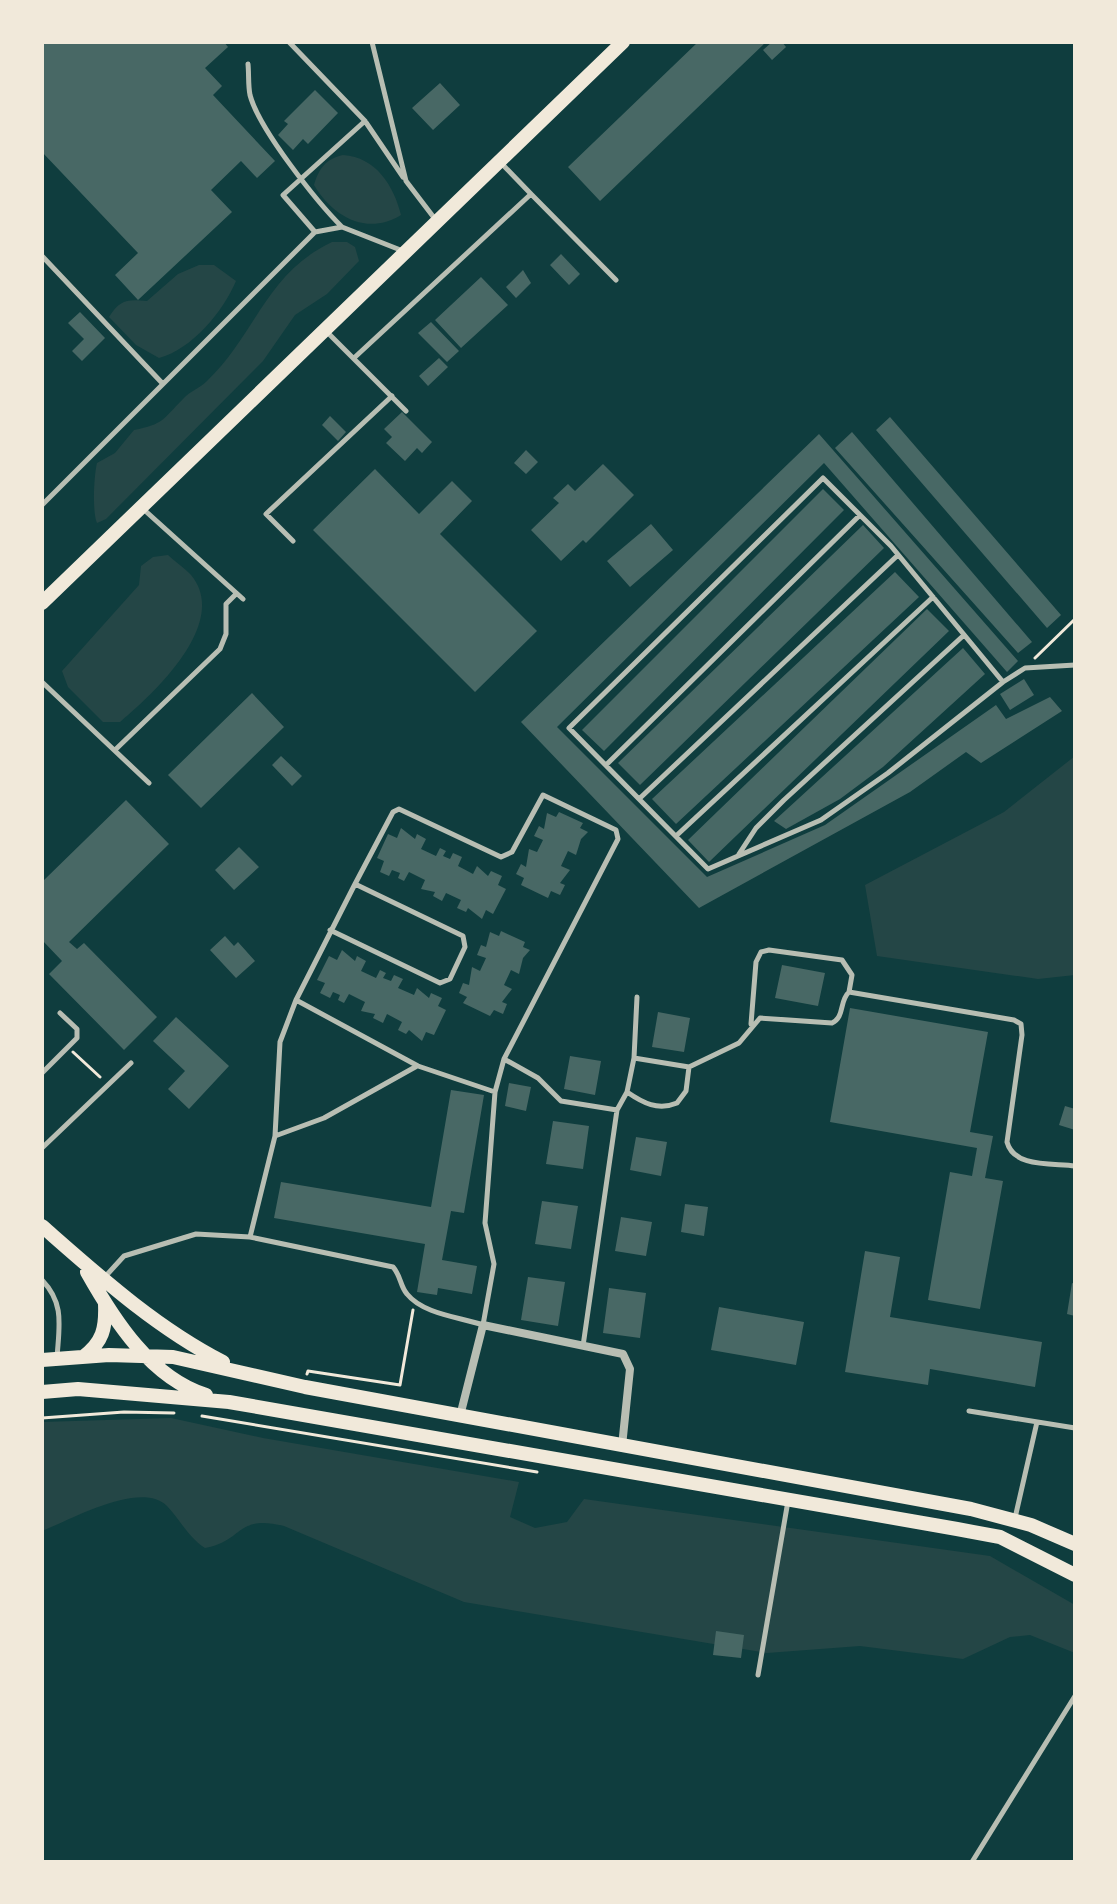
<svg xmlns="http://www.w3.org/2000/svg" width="1117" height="1904" font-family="Manrope,sans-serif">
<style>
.green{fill:#244646}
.building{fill:#486865}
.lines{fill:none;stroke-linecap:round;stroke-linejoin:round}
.path{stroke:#f1e9da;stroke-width:3}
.service{stroke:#b8beb3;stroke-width:5}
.minor{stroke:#b8beb3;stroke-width:8}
.secondary{stroke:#f1e9da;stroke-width:14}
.primary{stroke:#f1e9da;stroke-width:14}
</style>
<rect width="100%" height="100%" fill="#0f3d3e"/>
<path class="green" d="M343,155C376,157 394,186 401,215C367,236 333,217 314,185C319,168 326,159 343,155Z
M332,242H347L355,247L359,261L327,294L295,315L263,361L106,519L97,523C92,512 94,475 97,463L115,453L134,430C164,424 162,420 183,399C190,391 200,388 207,381C256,334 266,273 332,242Z
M199,265H214L236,281C223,312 192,349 159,358L136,345L109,317C120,299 128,299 147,301L178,274Z
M168,555C175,562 185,568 191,575C231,623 152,695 120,722H103L68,687L62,671L139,585L141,566L153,557Z
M1075,756V975L1038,979L877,956L865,885L1004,812Z
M171,1418L263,1438L519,1482L510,1517L535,1528L567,1522L584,1499L990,1556L1075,1605V1653L1030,1635L1010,1637L963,1659L860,1646L767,1653L464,1602L284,1526C236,1514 244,1541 205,1548C188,1537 181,1521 167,1506C141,1480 72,1519 42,1531V1422Z"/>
<path class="building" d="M42,42H224L228,47L205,68L222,86L213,95L275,161L257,178L241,161L211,190L232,212L138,300L115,275L138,253L42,152Z
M698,42H766L600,201L568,167Z
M772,42H782L786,47L772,60L763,50Z
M440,83L460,105L433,130L412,108Z
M315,90L338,113L308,144L303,139L293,150L278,135L288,124L284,121Z
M561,254L580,274L569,285L550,265Z
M523,270L531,283L516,298L506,287Z
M481,277L508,305L461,348L435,320Z
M80,312L105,338L82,361L72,351L84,339L68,323Z
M431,322L459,351L447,362L418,333Z
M439,358L448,367L428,386L419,376Z
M402,412L432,442L422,453L417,448L405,461L386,443L392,437L384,429Z
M330,416L346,432L338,441L322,425Z
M890,417L1061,615L1047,628L876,430Z
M852,432L1032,642L1018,653L835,448Z
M819,434L1018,661L1007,672L824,463L557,727L707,877L825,825L996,705L1006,719L1050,697L1062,711L981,763L966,752L910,792L699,908L521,722Z
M526,450L538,462L526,474L514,463Z
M603,464L634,495L586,543L583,540L561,561L531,530L559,503L553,498L568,484L575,491Z
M375,469L419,514L452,481L472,501L440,534L537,631L475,692L313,530Z
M823,489L844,510L604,751L582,730Z
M651,524L673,550L630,587L607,561Z
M863,525L884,548L640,785L618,763Z
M895,572L919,597L676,824L652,799Z
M927,609L949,631L709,862L688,840Z
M963,648L985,674L883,767L840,799L786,829L774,821Z
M1024,679L1034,695L1010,710L1000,694Z
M252,693L284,727L201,808L168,775Z
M281,756L302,776L292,786L272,765Z
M126,800L169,844L69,942L77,949L84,943L157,1017L124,1050L49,974L62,961L42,940V882Z
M559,812L583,823L580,828L588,832L581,839L576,855L568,851L561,866L570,870L560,883L565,885L560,895L551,891L548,898L521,885L524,878L516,874L521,864L526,867L529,849L537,852L543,840L534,836L539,826L544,829L547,813L556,817Z
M401,828L415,839L417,834L426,839L421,849L436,856L440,848L446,851L443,856L450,859L453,853L462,857L458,866L473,874L477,866L488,876L491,871L502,876L498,885L506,889L493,914L486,910L482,919L468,908L466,912L457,908L461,900L446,893L442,901L433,896L435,892L421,889L425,880L409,872L404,881L398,878L400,873L392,870L389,876L380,872L384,861L377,858L388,834L397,838Z
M239,847L259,867L234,890L215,870Z
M501,931L525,942L523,947L530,950L523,958L519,974L511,970L504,985L512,989L502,1002L507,1004L503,1014L494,1010L490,1016L463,1003L467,997L459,993L463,983L469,985L472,967L480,971L486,958L477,955L481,945L486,947L490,932L499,936Z
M225,936L234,946L238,942L255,961L236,978L210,950Z
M342,950L355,961L357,956L366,961L361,971L376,978L380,970L386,973L383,978L391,981L394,975L403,979L398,988L414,995L417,988L429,998L431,993L442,998L438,1006L446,1010L434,1035L426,1032L422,1041L409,1030L406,1034L398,1030L402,1022L387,1014L383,1023L373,1018L375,1014L361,1011L365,1002L349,994L344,1003L338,1000L340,995L333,992L330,998L320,993L325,983L317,980L329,956L337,960Z
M782,965L825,973L818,1006L775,998Z
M850,1008L988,1032L970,1132L993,1136L985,1178L1003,1181L980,1309L928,1300L950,1172L972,1176L977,1148L830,1122Z
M658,1012L690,1018L684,1052L652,1047Z
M176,1017L229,1066L189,1109L168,1089L185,1071L153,1041Z
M570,1056L601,1061L595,1095L564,1089Z
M509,1083L531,1087L526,1111L505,1106Z
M451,1090L484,1095L464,1213L451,1211L442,1260L477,1266L472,1294L438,1288L437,1295L417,1292L425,1244L274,1218L281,1182L431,1207Z
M1065,1106L1075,1109V1130L1059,1125Z
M553,1121L589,1126L583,1169L546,1164Z
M636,1137L667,1142L661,1176L630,1170Z
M542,1201L578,1206L571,1249L535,1244Z
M685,1204L708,1207L704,1236L681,1232Z
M621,1217L652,1222L646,1256L615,1251Z
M865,1251L900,1257L890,1317L1042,1342L1035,1387L930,1369L928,1385L845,1372Z
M528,1277L565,1282L558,1326L521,1320Z
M1072,1283L1075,1284V1316L1067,1314Z
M609,1288L646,1293L640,1338L603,1333Z
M719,1307L804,1322L796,1365L711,1350Z
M716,1631L744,1635L741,1658L713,1655Z"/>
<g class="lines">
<path class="path" d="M1035,658L1075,619
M73,1052L100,1077
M307,1374L308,1371L400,1385L413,1310
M202,1416L537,1472
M42,1418L124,1412L174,1413"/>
<path class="service" d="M289,42L365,121L403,177
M372,42L406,181L435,219
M248,64C249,74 248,85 250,95C259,129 317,202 342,227
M531,194L616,280
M315,232L342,227L403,251
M42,256L163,384
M327,332L406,411
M354,358L531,194L502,164
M42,505L315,232L283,195L365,121
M142,508L243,599
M293,541L266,514L392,396
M42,682L149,783
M1003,682L888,773L821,820L708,869L569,728L823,478L891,546L1003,682L1025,668L1075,665
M115,750L220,649L226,634V604L236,594
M606,765L860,515
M639,799L898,555
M676,836L933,597
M739,854L756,828L784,800L964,635
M330,930L440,983L450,979L465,947L463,936L355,884L393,812L399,809L501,857L512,852L543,795L616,830L618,839L504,1059L538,1078L561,1101L617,1110
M751,1024L756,962L761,952L769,950L842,960L852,975L849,992
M634,1058L689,1067L739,1043L760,1018L832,1023C845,1017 839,1001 849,992L1014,1020L1021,1024L1022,1035L1007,1142C1014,1168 1052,1163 1075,1166
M42,1073L77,1038V1029L60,1013
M495,1092L504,1059
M627,1092L634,1058L637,997
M275,1136L280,1042L296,1000
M42,1148L131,1063
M250,1237L275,1136L324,1118L417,1066
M103,1279L124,1256L196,1234L250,1237L393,1267C401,1276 400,1286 407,1294C423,1314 459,1317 483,1325L494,1264L485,1223L495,1092L418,1066L296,1000L355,884
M42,1280C65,1304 59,1326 57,1358
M583,1346L617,1110L627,1092C643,1103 658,1111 677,1103L686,1091L689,1067
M969,1411L1075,1428
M1015,1518L1037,1422
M758,1675L788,1501
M972,1862L1075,1696"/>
<path class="minor" d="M460,1416L483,1325L623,1354L630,1369L622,1446"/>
<path class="secondary" d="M42,1226C99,1276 155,1327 223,1362
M87,1272C114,1320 151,1378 206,1395
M83,1357C103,1342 106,1328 105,1304
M42,1360L109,1355L173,1357L305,1387L971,1509L1031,1525L1075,1544
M42,1392L78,1389L229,1402L957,1529L1000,1537L1075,1575"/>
<path class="primary" d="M42,603L623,42"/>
</g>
<rect width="1117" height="1904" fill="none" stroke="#f1e9da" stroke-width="88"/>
</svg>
